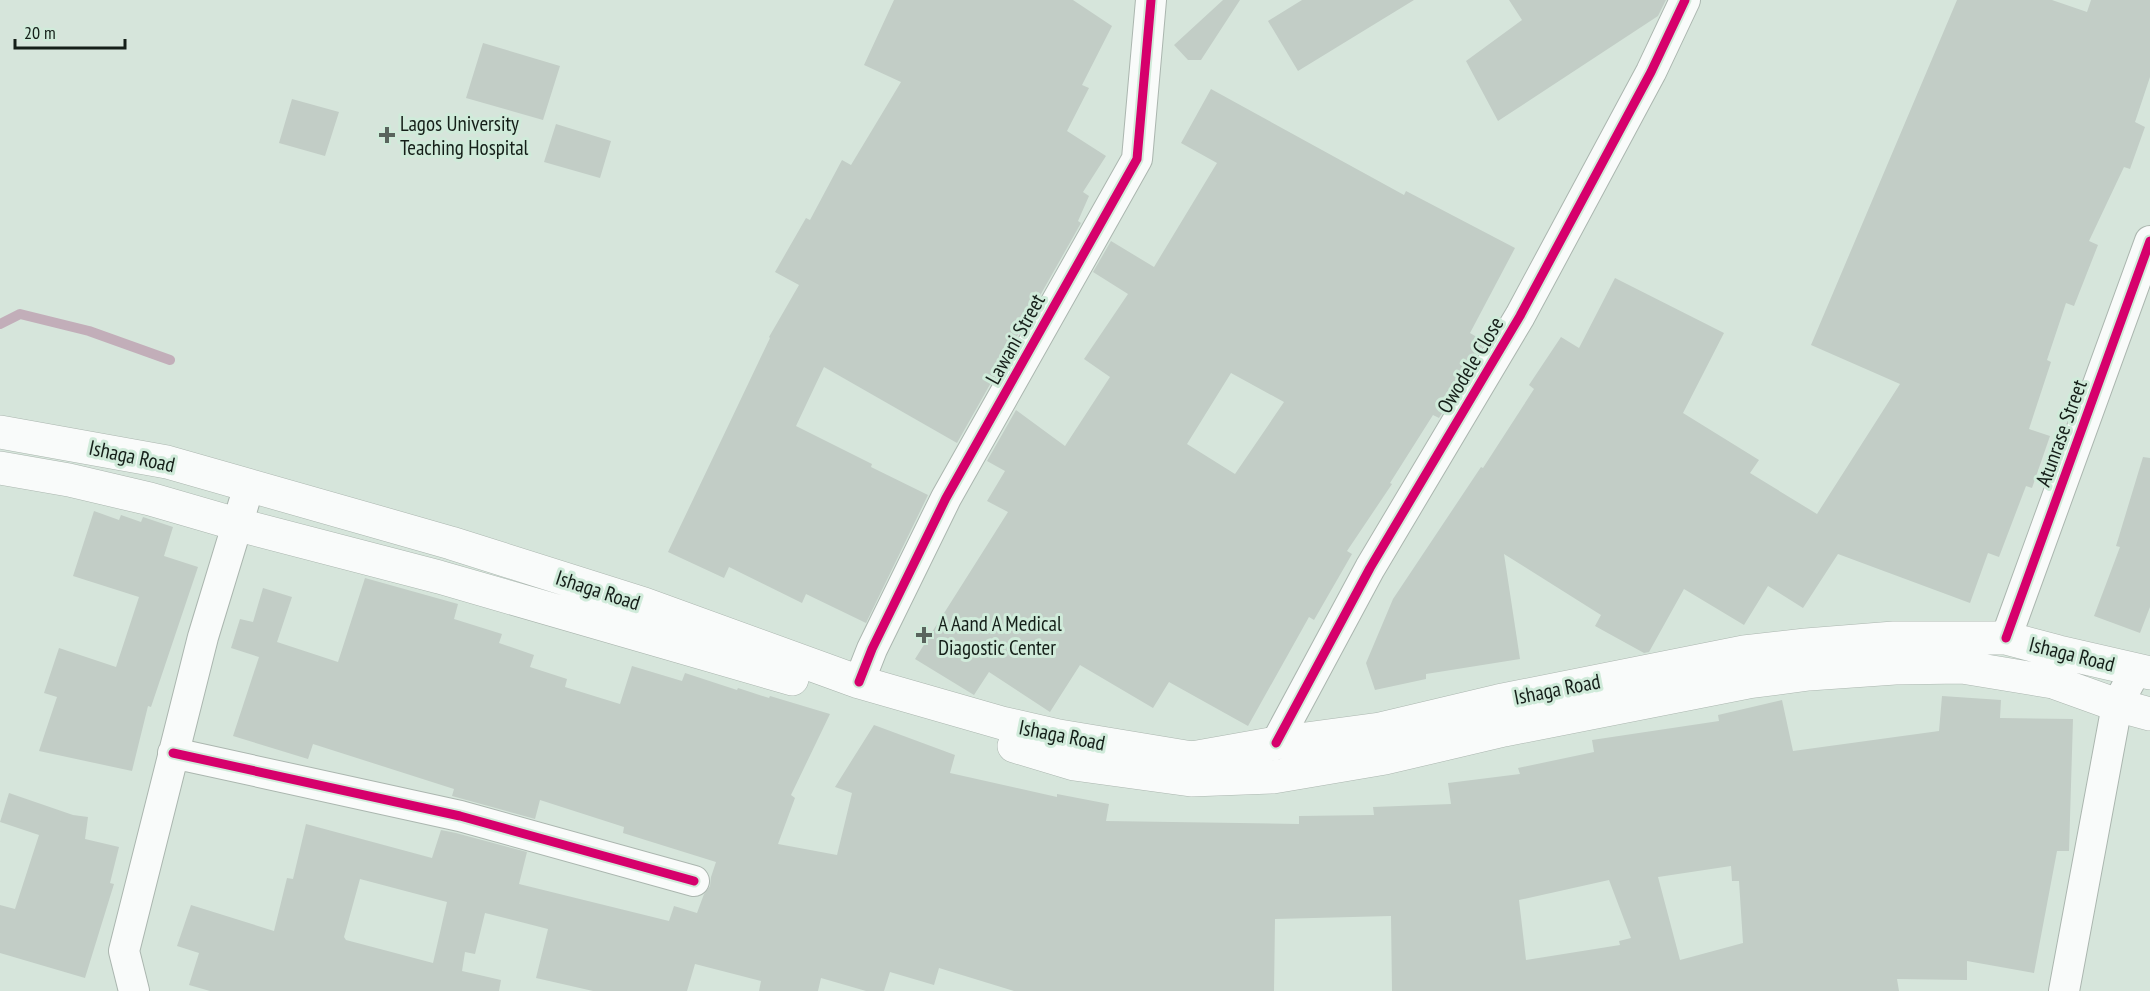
<svg xmlns="http://www.w3.org/2000/svg" width="2150" height="991" font-family="'PT Sans Narrow',sans-serif">
<style>
.lines{fill:none;stroke-linecap:round;stroke-linejoin:round}
.stream{stroke:#c2aeb9;stroke-width:10}
.building{fill:#c2cdc6;fill-rule:evenodd}
.minor-casing{stroke:#abb6af;stroke-width:32}
.secondary-casing{stroke:#abb6af;stroke-width:34}
.minor{stroke:#f9fbfa;stroke-width:30}
.secondary{stroke:#f9fbfa;stroke-width:33}
.cycleway-casing{stroke:#d0ebda;stroke-width:13}
.cycleway{stroke:#d6006c;stroke-width:9}
.poi-dot{fill:#59645d;stroke:#d0ebda;stroke-width:2}
.labels{text-anchor:middle;dominant-baseline:central;stroke-width:6;stroke-linejoin:round;paint-order:stroke}
.poi-label{font-size:21px;fill:#151f19;stroke:#d0ebda;text-anchor:start}
.street-label{font-size:21px;fill:#151f19;stroke:#d0ebda}
</style>
<rect width="100%" height="100%" fill="#d6e5db"/>
<g class="lines">
<path class="stream" d="M0,324L20,314L89,331L170,360"/>
</g>
<path class="building" d="M894,0H1073L1112,26L1082,85L1089,88L1067,131L1106,156L1083,192L1089,196L1078,221L1081,223L957,443L824,367L796,426L872,464L871,467L928,495L866,623L806,594L802,603L729,567L724,578L668,552L770,338L769,337L799,285L775,272L806,218L810,220L842,160L851,165L901,82L864,65Z
M1223,0H1240L1201,60H1188L1174,45Z
M1302,0H1414L1298,71L1268,21Z
M1509,0H1666L1658,16L1498,121L1466,61L1522,20Z
M1957,0H2052L2087,12L2091,0H2150V77L2135,122L2145,127L2130,169L2124,167L2089,241L2098,245L2074,306L2066,303L2047,360L2051,362L2029,429L2050,436L2032,488L2026,486L1999,557L1988,553L1970,603L1838,554L1803,608L1768,586L1744,625L1684,589L1649,652L1644,653L1595,626L1601,615L1504,554L1520,659L1426,674V679L1375,690L1366,663L1393,599L1481,467L1483,468L1534,389L1529,385L1561,337L1579,348L1615,278L1724,333L1683,413L1759,460L1750,473L1817,514L1900,384L1811,345Z
M483,43L560,66L543,120L466,98Z
M1211,89L1404,195L1406,191L1515,248L1470,333L1485,342L1439,418L1433,415L1390,483L1392,484L1347,551L1352,554L1314,620L1309,617L1248,726L1169,682L1153,708L1080,665L1050,712L989,672L974,695L915,659L1008,512L987,501L1005,471L987,461L1016,410L1065,446L1110,377L1084,359L1128,294L1093,272L1111,241L1154,267L1217,163L1181,143ZM1231,373L1284,402L1235,474L1187,444Z
M292,99L339,112L325,156L279,143Z
M556,124L611,141L600,178L544,162Z
M2143,457L2150,458V607L2140,633L2094,616L2120,547L2116,546Z
M94,511L119,520L121,515L141,522L143,517L173,527L164,556L198,567L151,707L148,706L132,771L39,751L57,697L44,693L59,648L116,667L139,597L73,576Z
M365,578L458,604L454,619L502,634L499,643L534,655L530,667L567,679L565,687L620,704L632,666L682,681L685,673L737,690L738,688L769,698L770,696L830,714L791,795L795,798L778,844L837,855L852,793L835,787L874,725L955,755L950,773L1057,797V794L1109,804L1106,821L1299,824V816L1374,815L1373,807L1451,804L1448,783L1520,774L1518,768L1594,752L1592,740L1719,721L1718,715L1782,700L1793,751L1939,731L1942,696L2001,700L2000,718L2073,719L2069,851H2057L2034,973L1967,961V980L1897,979L1899,991H1392L1391,916L1275,919L1274,991H1014L939,968L934,985L890,972L884,991H866L821,978L818,991H759L761,981L695,964L687,991H593L536,978L548,929L485,913L475,954L465,952L462,971L501,980L499,991H210L189,985L199,953L177,946L191,905L274,931L287,878L293,879L306,824L432,858L441,830L456,833L527,852L519,884L669,921L674,906L697,913L704,894L710,886L711,877L716,862L623,833L624,827L540,800L535,819L452,796L454,789L313,744L308,759L233,736L259,657L231,648L240,619L253,622L263,588L292,597L277,642L338,662ZM1731,866L1732,881H1739L1743,943L1680,960L1658,877ZM360,879L447,902L433,963L346,940L344,937ZM1609,880L1631,938L1619,941L1620,945L1526,960L1519,900Z
M9,793L73,815L88,817L85,839L119,847L110,883L114,884L85,978L0,953V905L15,909L39,835L0,822Z"/>
<g class="lines">
<defs>
<path id="minor" d="M2006,638L2150,241
M859,682L872,649L946,498L1137,159L1151,0
M1276,743L1370,568L1520,316L1651,72L1685,0
M173,753L460,816L694,881
M134,991L124,951L203,637L249,486
M2064,991L2117,705L2136,670"/>
<path id="secondary" d="M0,432L167,462L451,543L644,604L859,682L1002,723L1059,736L1192,758L1276,743L1380,729L1498,701L1744,652L1806,645L1894,638H2006L2059,652L2150,673
M0,468L69,480L150,499L243,526L439,577L792,679
M1014,746L1074,764L1191,780L1273,777L1385,758L1504,730L1748,682L1809,674L1895,668L1962,667L2053,682L2117,705L2150,714"/>
</defs>
<use href="#minor" class="minor-casing"/>
<use href="#secondary" class="secondary-casing"/>
<use href="#minor" class="minor"/>
<use href="#secondary" class="secondary"/>
<defs>
<path id="cycleway" d="M2006,638L2150,241
M859,682L872,649L946,498L1137,159L1151,0
M1276,743L1370,568L1520,316L1651,72L1685,0
M173,753L460,816L694,881"/>
</defs>
<use href="#cycleway" class="cycleway-casing"/>
<use href="#cycleway" class="cycleway"/>
</g>
<g class="poi-dot">
<path d="M384 126h6v6h6v6h-6v6h-6v-6h-6v-6h6z"/>
<path d="M921 626h6v6h6v6h-6v6h-6v-6h-6v-6h6z"/>
</g>
<g class="labels">
<g class="poi-label">
<text x="400" y="123">Lagos University<tspan x="400" dy="24">Teaching Hospital</tspan></text>
<text x="938" y="623">A Aand A Medical<tspan x="938" dy="24">Diagostic Center</tspan></text>
</g>
<g class="street-label">
<text transform="translate(1015 339) rotate(-61)">Lawani Street</text>
<text transform="translate(1470 365) rotate(-59)">Owodele Close</text>
<text transform="translate(2061 433) rotate(-70)">Atunrase Street</text>
<text transform="translate(132 456) rotate(12)">Ishaga Road</text>
<text transform="translate(598 590) rotate(18)">Ishaga Road</text>
<text transform="translate(2072 654) rotate(14)">Ishaga Road</text>
<text transform="translate(1557 689) rotate(-11)">Ishaga Road</text>
<text transform="translate(1062 735) rotate(11)">Ishaga Road</text>
</g>
</g>
<path d="M15 39v9h110v-9" fill="none" stroke="#151f19" stroke-width="3"/>
<text x="24" y="39" font-size="18" fill="#151f19" stroke="#d0ebda" stroke-width="4.5" paint-order="stroke">20 m</text>
</svg>
